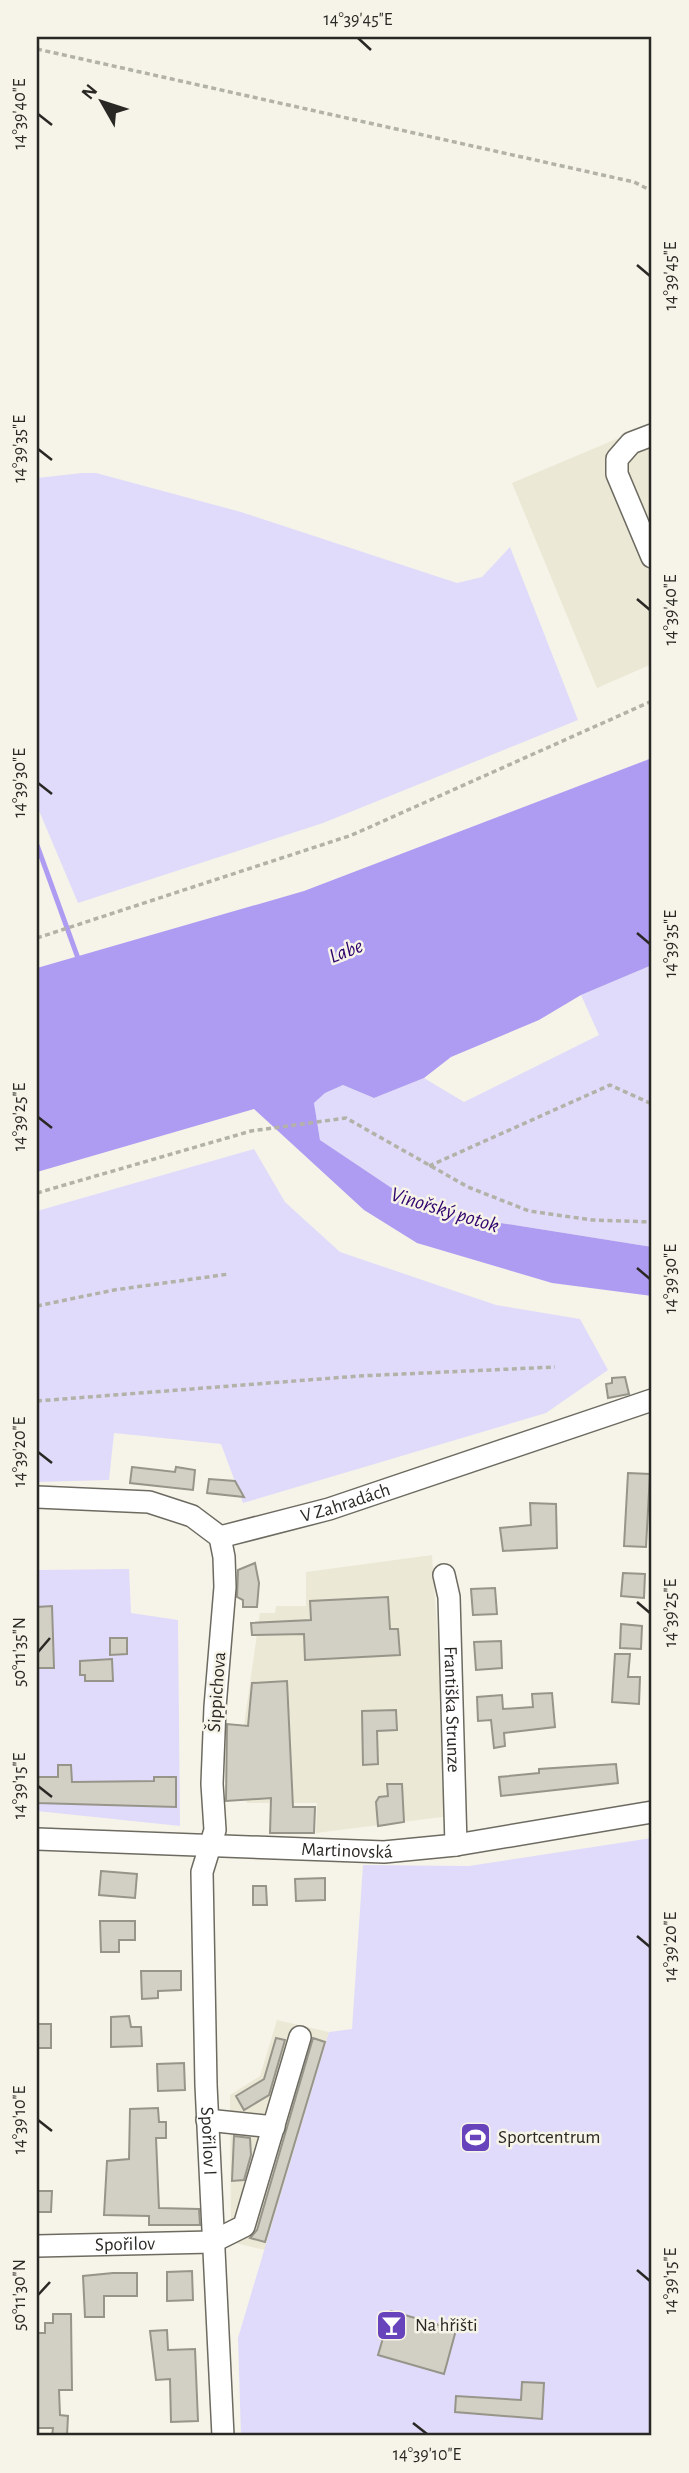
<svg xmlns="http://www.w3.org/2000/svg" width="689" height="2473" font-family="'Alegreya Sans',sans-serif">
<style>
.built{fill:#ebe8d5}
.green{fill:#e0dbfa}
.water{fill:#ae9cf3}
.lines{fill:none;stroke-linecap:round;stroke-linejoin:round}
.stream{stroke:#ae9cf3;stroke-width:5}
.building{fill:#d2d0c5;stroke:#97958a;stroke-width:2}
.minor-casing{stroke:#6d6b61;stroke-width:24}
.path{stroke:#b3b2a8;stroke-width:3.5;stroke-dasharray:5 3.5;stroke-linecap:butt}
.minor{stroke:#fff;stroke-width:21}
.ticks{fill:none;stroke:#292824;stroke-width:2.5}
.labels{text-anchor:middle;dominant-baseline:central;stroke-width:5;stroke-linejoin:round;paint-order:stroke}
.street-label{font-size:19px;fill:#292824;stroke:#f6f4e8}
.poi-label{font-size:19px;fill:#292824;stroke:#f6f4e8;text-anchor:start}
.water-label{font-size:21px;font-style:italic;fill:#31036d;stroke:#f6f4e8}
.neatline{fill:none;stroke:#292824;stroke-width:2.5}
.ticks-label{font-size:18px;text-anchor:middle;fill:#292824}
</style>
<rect width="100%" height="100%" fill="#f6f4e8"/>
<path class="built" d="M652,424V664L597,688L512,483Z
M432,1555L450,1816L316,1833L317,1803H247L241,1782L244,1725L260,1613H275L276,1606H306V1572Z
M277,2020L329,2032L265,2250L231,2242L230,2095L260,2076Z"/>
<path class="green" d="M82,473H96L241,512L457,583L482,577L510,547L578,720L323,823L78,903L37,806V478Z
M652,965V1247L426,1211L320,1140L314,1103L325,1093L343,1085L374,1098L424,1078L464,1102L599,1035L581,995Z
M254,1149L285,1202L340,1252L496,1305L580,1319L608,1370L546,1413L243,1503L221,1444L114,1433L109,1480L37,1482V1211Z
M129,1569L131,1613L178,1620L180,1826L37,1811V1570Z
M652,1838V2436H241L238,2338L329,2032L352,2029L363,1865L469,1866Z"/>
<path class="water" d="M652,758V965L581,995L539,1020L451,1057L424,1078L374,1098L343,1085L325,1093L314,1103L320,1140L426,1211L652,1247V1296L552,1283L417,1243L364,1210L254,1109L37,1172V968L304,891Z"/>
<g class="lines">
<path class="stream" d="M37,845L79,961"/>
</g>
<path class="building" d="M625,1377L629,1394L608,1398L606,1384L612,1383V1378Z
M132,1467L175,1472L176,1467L195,1470L193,1490L130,1483Z
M628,1473L650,1474L646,1547L624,1546Z
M209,1479L235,1481L244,1497L207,1493Z
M530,1503L556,1504L557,1548L503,1551L500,1528L531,1525Z
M255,1563L259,1583L257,1607H243V1600L237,1597L238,1570Z
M623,1573L645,1574L644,1598L621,1596Z
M495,1588L497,1614L473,1615L471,1589Z
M388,1597L390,1629H398L400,1655L305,1660L304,1634L252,1635L251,1623L311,1620L310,1601Z
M52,1606L54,1668H37V1607Z
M621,1624L642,1626L641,1649L620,1648Z
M110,1638H127V1654L110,1655Z
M501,1641L502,1668L476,1670L474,1642Z
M615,1654H630L628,1677H640L639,1704L612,1702Z
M112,1659L113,1681H85V1675H80V1661Z
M287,1681L293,1807H315L314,1833H270L271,1798L226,1801L227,1724L248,1726L252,1683Z
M552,1693L555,1727L504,1733L505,1746L494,1748L491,1720L478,1721L477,1697L502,1695L503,1709L533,1707L532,1694Z
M396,1710L397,1730L377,1731L378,1764L363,1765L362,1711Z
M616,1764L618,1783L501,1796L499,1777L539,1773V1769Z
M58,1765H71L72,1782L154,1781V1777H176V1807L37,1803V1777H58Z
M387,1784H402L404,1822L378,1826L376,1802L379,1797L388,1796Z
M101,1871L137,1874L135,1898L99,1895Z
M325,1878V1900L296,1901L295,1879Z
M253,1886H266L267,1905H253Z
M100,1921H135V1940H119V1952H101Z
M141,1971H181V1990L158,1991V1998L142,1999Z
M129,2016L131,2027H141L142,2046L111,2047V2017Z
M37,2024H51V2048H37Z
M276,2038L285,2040L269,2095L244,2110L236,2096L264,2079Z
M313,2038L325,2042L265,2242L250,2238L257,2230Z
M184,2063L185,2090L158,2091L157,2064Z
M158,2108L159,2122H166V2138H156L159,2208L199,2209L200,2225H149V2216L104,2215L107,2161L129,2159L130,2109Z
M234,2136L250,2138L251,2155L244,2180L232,2181Z
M37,2191H52L51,2212H37Z
M192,2271L193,2300L167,2301V2272Z
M113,2273H137V2296H104V2317H85L83,2276Z
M391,2311L456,2330L444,2374L378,2355Z
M53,2314H71L72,2390H59L60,2415L68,2416L67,2436H52L53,2428H37V2333H45V2323H53Z
M167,2330L168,2350L195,2349L198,2421L171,2422L170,2379L156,2380L150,2331Z
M522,2382L544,2383L542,2419L455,2412L456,2396L521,2400Z"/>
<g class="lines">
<defs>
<g id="minor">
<path d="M652,435L631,443L617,459V474L652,557"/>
<path d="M37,1497L149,1502L192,1516L220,1537"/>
<path id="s1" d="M220,1537L224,1557L225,1587L215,1707L212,1784L215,1830L202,1872L206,2085L223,2436"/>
<path id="s2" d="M220,1537L329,1509L652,1400"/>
<path id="s3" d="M444,1575L449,1597L456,1845"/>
<path id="s4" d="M37,1839L384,1852L456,1845L652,1812"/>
<path d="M207,2120L274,2127"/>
<path id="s5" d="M37,2246L212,2242L244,2226L300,2037"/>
</g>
</defs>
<use href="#minor" class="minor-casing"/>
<path class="path" d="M37,49L634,182L652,191
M37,938L352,835L652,701
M429,1166L610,1085L652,1104
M37,1193L251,1131L346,1118L468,1187L529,1211L592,1220L652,1222
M37,1306L114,1290L229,1274
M37,1401L359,1376L555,1367"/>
<use href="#minor" class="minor"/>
</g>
<path class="ticks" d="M358,38L371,50M38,114L52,125M637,265L650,276M38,449L52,460M637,599L650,610M38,783L52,794M637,933L650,944M38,1117L52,1128M637,1268L650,1279M38,1452L52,1463M637,1602L650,1613M38,1652L50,1638M38,1786L52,1797M637,1936L650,1947M38,2120L52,2131M637,2270L650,2281M38,2295L50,2282M413,2423L427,2434"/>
<defs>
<symbol id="stadium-square" viewBox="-11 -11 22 22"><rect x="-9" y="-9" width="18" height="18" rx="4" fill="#6844bc" stroke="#f6f4e8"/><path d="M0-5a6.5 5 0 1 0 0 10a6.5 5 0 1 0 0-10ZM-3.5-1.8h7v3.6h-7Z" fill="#fff"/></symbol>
<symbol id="bar-square" viewBox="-11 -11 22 22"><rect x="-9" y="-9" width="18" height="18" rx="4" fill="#6844bc" stroke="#f6f4e8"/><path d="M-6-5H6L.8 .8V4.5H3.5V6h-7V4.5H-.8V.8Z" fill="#fff"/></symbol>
</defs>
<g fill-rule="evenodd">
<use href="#stadium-square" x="458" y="2120" width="35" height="35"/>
<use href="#bar-square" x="374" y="2308" width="35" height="35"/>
</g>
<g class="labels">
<g class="street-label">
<text stroke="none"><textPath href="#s2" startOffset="130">V Zahradách</textPath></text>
<text transform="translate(217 1692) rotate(-86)">Šippichova</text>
<text stroke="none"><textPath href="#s3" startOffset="135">Františka Strunze</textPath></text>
<text stroke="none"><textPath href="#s4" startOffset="310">Martinovská</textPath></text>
<text stroke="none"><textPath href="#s1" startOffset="607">Spořilov I</textPath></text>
<text stroke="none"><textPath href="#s5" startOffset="88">Spořilov</textPath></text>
</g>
<g class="poi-label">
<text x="498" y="2137">Sportcentrum</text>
<text x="415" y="2325">Na hřišti</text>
</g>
<g class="water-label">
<text transform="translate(346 951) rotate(-21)">Labe</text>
<text transform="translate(445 1210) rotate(17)">Vinořský potok</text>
</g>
</g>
<rect width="689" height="2473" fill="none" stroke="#f6f4e8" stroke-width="77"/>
<g transform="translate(102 102) rotate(309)" stroke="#f6f4e8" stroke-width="5" paint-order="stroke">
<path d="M0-5L12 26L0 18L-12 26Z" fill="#292824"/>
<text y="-10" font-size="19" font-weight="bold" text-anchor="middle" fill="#292824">N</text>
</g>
<rect x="38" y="38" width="612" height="2396" class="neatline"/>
<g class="ticks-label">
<text x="358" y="25">14°39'45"E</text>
<text transform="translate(19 114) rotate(-90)" y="6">14°39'40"E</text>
<text transform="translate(670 276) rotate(-90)" y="6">14°39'45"E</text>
<text transform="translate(19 449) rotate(-90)" y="6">14°39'35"E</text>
<text transform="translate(670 610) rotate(-90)" y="6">14°39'40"E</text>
<text transform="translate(19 783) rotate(-90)" y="6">14°39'30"E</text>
<text transform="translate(670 944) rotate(-90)" y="6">14°39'35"E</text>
<text transform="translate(19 1117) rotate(-90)" y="6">14°39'25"E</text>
<text transform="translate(670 1279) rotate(-90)" y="6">14°39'30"E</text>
<text transform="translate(19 1452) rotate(-90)" y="6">14°39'20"E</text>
<text transform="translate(670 1613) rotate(-90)" y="6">14°39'25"E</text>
<text transform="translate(19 1652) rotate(-90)" y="6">50°11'35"N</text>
<text transform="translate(19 1786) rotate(-90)" y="6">14°39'15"E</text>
<text transform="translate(670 1947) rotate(-90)" y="6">14°39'20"E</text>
<text transform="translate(19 2120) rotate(-90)" y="6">14°39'10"E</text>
<text transform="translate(670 2281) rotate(-90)" y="6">14°39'15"E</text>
<text transform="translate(19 2295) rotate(-90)" y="6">50°11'30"N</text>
<text x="427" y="2460">14°39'10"E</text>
</g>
</svg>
